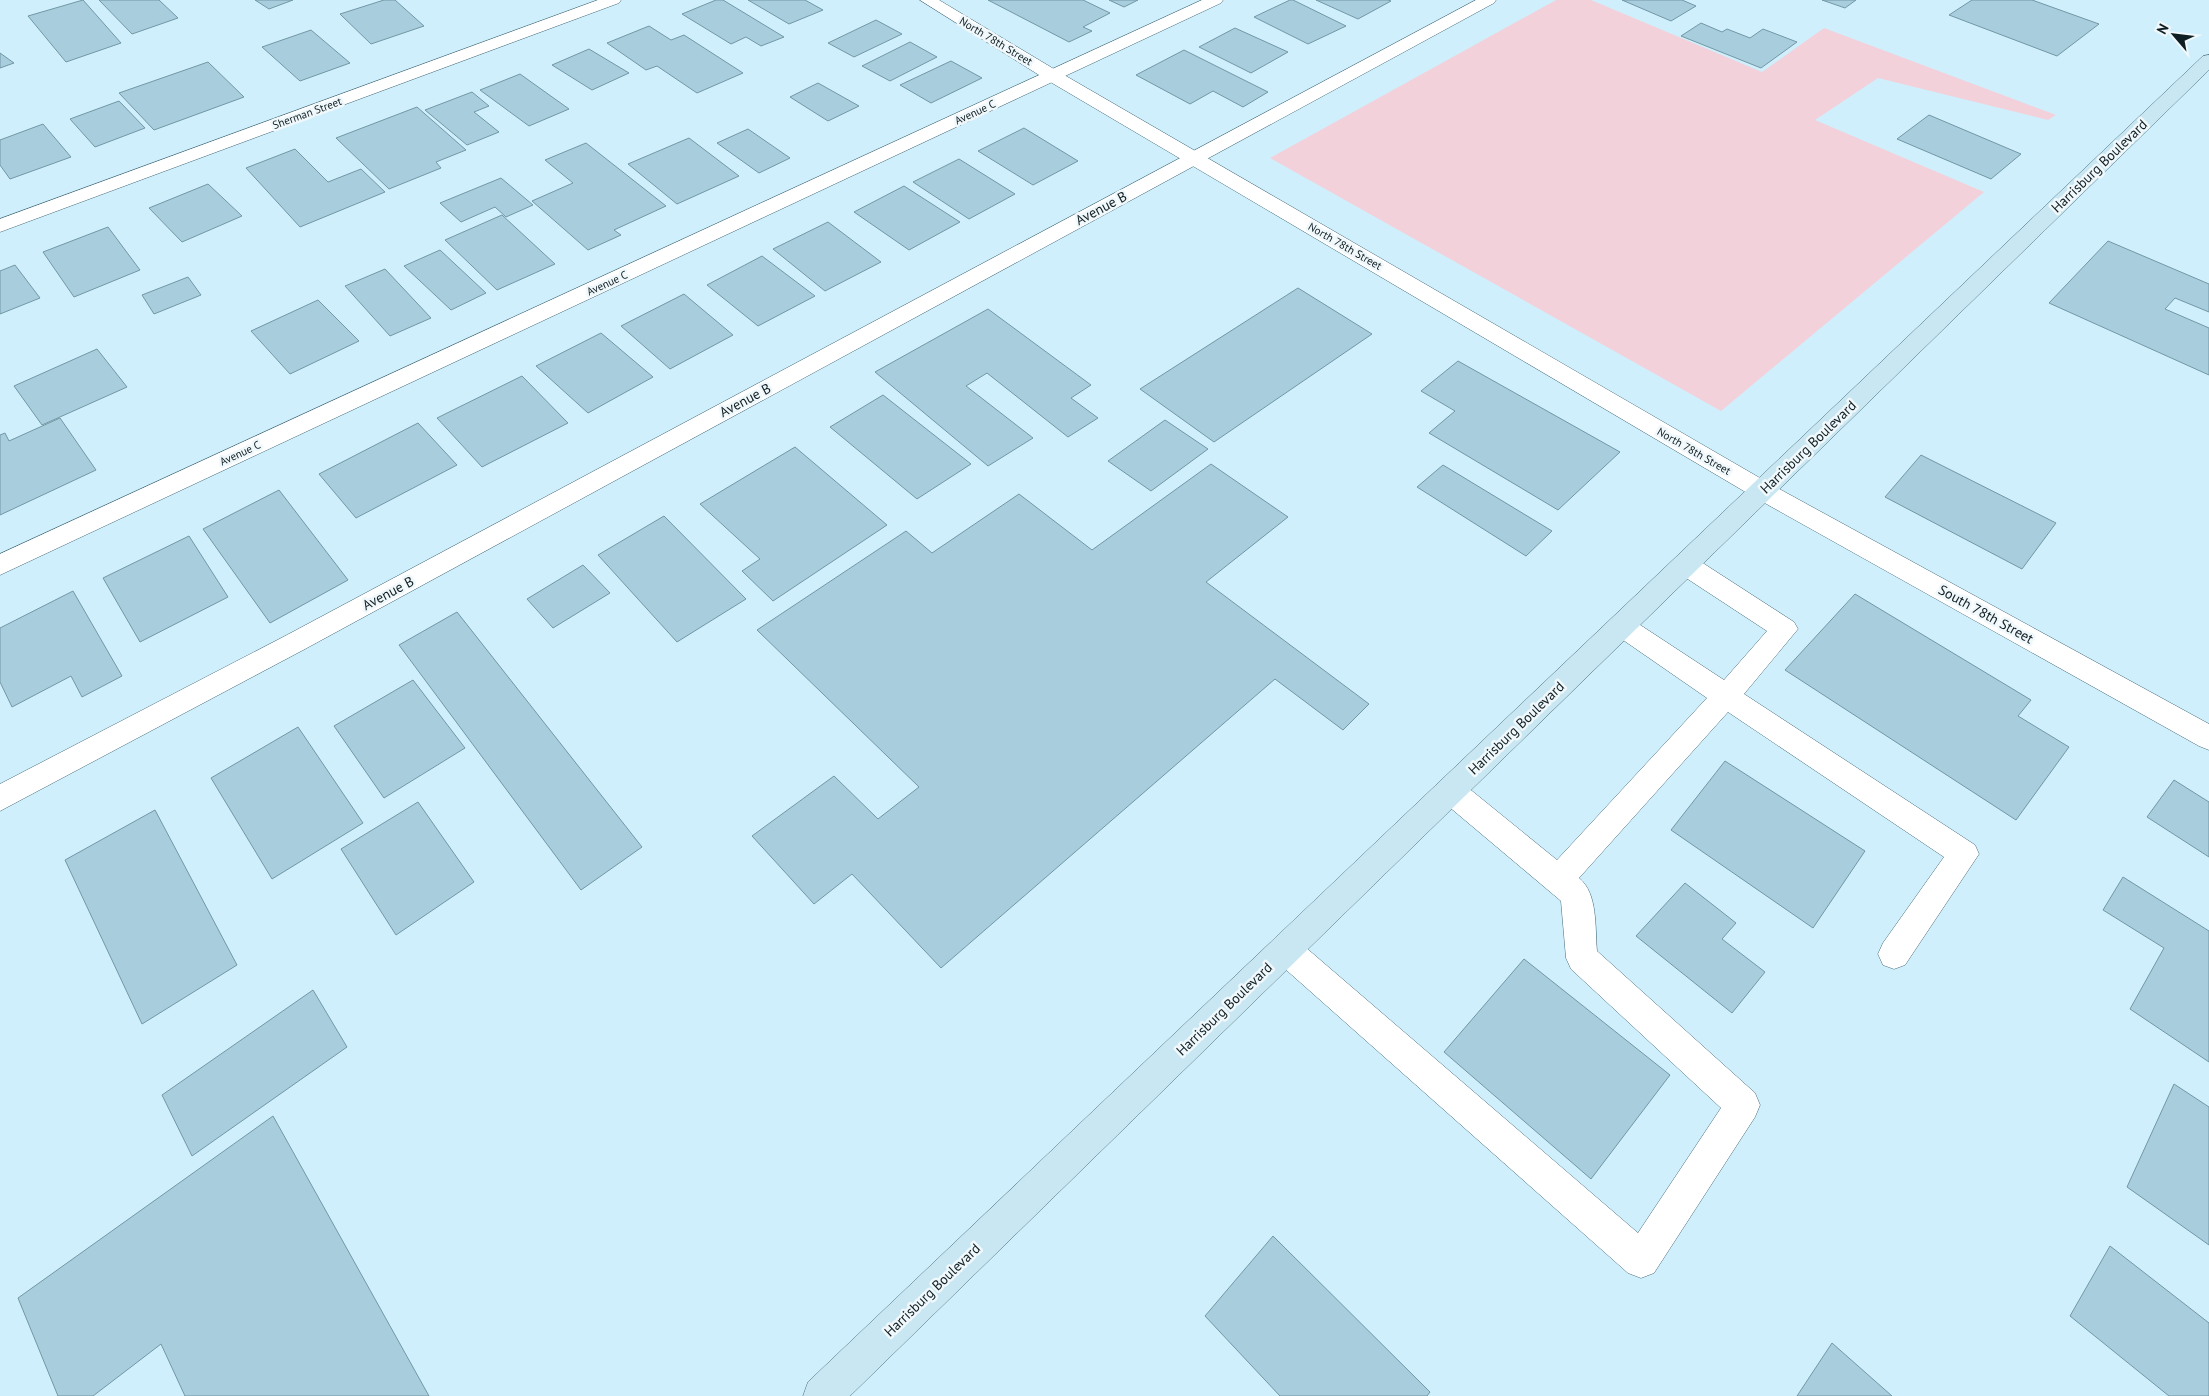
<svg xmlns="http://www.w3.org/2000/svg" width="2209" height="1396" font-family="'PT Sans',sans-serif">
<style>
.green{fill:#f2d1da}
.building{fill:#a8cede;stroke:#7297a5}
.lines{fill:none;stroke-linecap:round;stroke-linejoin:round}
.service-casing{stroke:#476b79;stroke-width:1}
.minor-casing{stroke:#476b79;stroke-width:1}
.tertiary-casing{stroke:#476b79;stroke-width:1}
.secondary-casing{stroke:#476b79;stroke-width:1}
.service{fill:#fff;fill-rule:evenodd}
.minor{fill:#fff;fill-rule:evenodd}
.tertiary{fill:#fff;fill-rule:evenodd}
.secondary{fill:#c8e7f2;fill-rule:evenodd}
.labels{text-anchor:middle;dominant-baseline:central;stroke-width:5;stroke-linejoin:round;paint-order:stroke}
.far-street-label{font-size:11px;fill:#0f1e23;stroke:#f0f8fb}
.street-label{font-size:14px;fill:#0f1e23;stroke:#f0f8fb}
</style>
<rect width="100%" height="100%" fill="#d0effc"/>
<path class="green" d="M1556,0H1591L1762,72L1824,28L2056,115L2048,120L1878,78L1815,120L1984,192L1721,411L1270,158Z"/>
<path class="building" d="M83,0L121,43L66,62L28,16Z
M99,0H159L178,18L132,34Z
M255,0H293L269,9Z
M384,0H395L424,26L371,44L340,14Z
M716,0H723L784,37L761,46L746,37L731,44L682,14Z
M748,0H805L823,10L789,24Z
M988,0H1083L1110,13L1083,27L1092,31L1069,42Z
M1109,0H1138L1124,7Z
M1290,0H1293L1346,26L1308,44L1254,17Z
M1316,0H1388L1391,1L1358,19Z
M1622,0H1682L1696,6L1671,21Z
M1822,0H1856L1845,8Z
M1972,0H2032L2099,24L2057,56L1949,15Z
M876,20L902,34L854,57L828,43Z
M1701,23L1722,32L1727,29L1750,38L1763,29L1797,42L1761,68L1681,36Z
M649,26L671,40L684,35L743,73L697,93L657,66L646,70L607,43Z
M1235,28L1288,52L1251,73L1199,47Z
M311,30L350,63L300,81L262,47Z
M910,42L937,57L890,81L862,66Z
M589,49L629,73L592,90L552,65Z
M1184,50L1268,92L1243,107L1213,91L1190,104L1136,75Z
M0,53L14,63L0,68Z
M951,61L982,78L931,103L900,85Z
M208,62L244,97L154,130L119,93Z
M520,74L569,109L529,126L480,90Z
M818,83L859,106L828,121L790,97Z
M472,92L489,106L474,112L499,132L467,145L425,110Z
M119,101L145,128L95,147L70,119Z
M417,107L466,150L436,162L441,168L389,189L336,138Z
M1929,115L2021,154L1991,179L1897,139Z
M43,124L71,157L10,179L0,165V140Z
M1024,128L1078,161L1033,185L978,151Z
M748,129L790,158L759,173L717,143Z
M689,138L739,176L677,204L628,164Z
M586,143L666,206L614,230L621,235L588,250L532,201L573,183L545,160Z
M295,149L328,182L361,169L385,192L300,227L246,168Z
M959,159L1015,194L969,219L913,182Z
M501,178L533,205L506,217L495,207L461,222L440,203Z
M208,184L242,216L182,242L149,208Z
M904,186L960,222L909,250L854,212Z
M502,215L555,264L497,290L445,240Z
M828,222L881,262L825,291L773,249Z
M108,227L140,270L74,297L43,252Z
M2108,241L2209,284V312L2175,298L2165,309L2209,328V375L2049,303Z
M440,250L486,293L451,310L404,266Z
M762,256L815,296L758,326L707,285Z
M15,265L40,298L0,314V271Z
M385,269L431,318L390,336L345,286Z
M188,277L201,295L154,314L142,295Z
M1298,288L1372,334L1214,442L1140,389Z
M684,294L733,335L670,369L621,326Z
M318,300L359,341L290,374L251,331Z
M988,309L1091,385L1071,398L1098,418L1068,437L987,373L966,386L1033,438L988,466L875,372Z
M601,333L653,377L588,413L536,366Z
M97,349L127,387L42,425L14,386Z
M1458,361L1620,452L1558,510L1429,433L1455,411L1421,391Z
M522,376L568,423L482,467L437,418Z
M883,395L971,464L917,499L830,427Z
M60,418L96,470L0,515V435L5,433L9,441Z
M1165,420L1208,449L1151,491L1108,461Z
M418,423L457,465L356,518L319,474Z
M795,447L887,525L773,601L742,571L760,559L700,504Z
M1921,455L2056,523L2022,569L1885,497Z
M1211,464L1288,517L1206,582L1369,704L1343,730L1275,679L941,968L852,874L814,904L752,836L834,776L878,819L919,787L757,630L906,531L932,553L1019,494L1092,550Z
M1443,465L1552,531L1526,556L1417,487Z
M279,490L348,580L270,623L203,529Z
M664,516L746,599L677,642L598,555Z
M189,536L228,597L140,642L103,578Z
M583,565L610,593L553,628L527,599Z
M73,591L122,676L82,697L71,676L12,707L0,682V628Z
M1855,594L2031,700L2018,716L2069,747L2016,820L1785,670Z
M457,612L642,847L581,890L399,645Z
M413,680L465,748L384,798L334,726Z
M298,727L363,823L272,879L211,778Z
M1725,761L1865,851L1813,928L1671,830Z
M2174,780L2209,802V857L2147,817Z
M418,802L474,882L396,935L341,849Z
M155,810L237,965L142,1024L65,860Z
M2123,877L2209,931V1062L2130,1009L2164,948L2103,910Z
M1685,883L1736,923L1722,939L1765,972L1732,1013L1636,936Z
M1524,959L1670,1075L1591,1179L1444,1052Z
M313,990L347,1047L192,1156L162,1095Z
M2174,1084L2209,1107V1245L2127,1187Z
M273,1116L429,1396H185L161,1344L93,1396H58L18,1298Z
M1273,1236L1430,1392L1427,1396H1280L1205,1316Z
M2110,1246L2209,1323V1396H2169L2070,1316Z
M1832,1343L1892,1396H1797Z"/>
<g class="lines">
<defs>
<path id="service" d="M1686,555L1695,558L1794,622L1798,629L1744,694L1975,845L1979,854L1905,965L1894,969L1883,965L1878,954L1883,943L1944,857L1728,712L1579,878C1598,893 1595,928 1597,951L1755,1093L1760,1105L1755,1117L1654,1273L1641,1278L1628,1273L1275,960L1270,950L1275,940L1286,935L1297,940L1638,1233L1721,1108L1571,969L1566,958L1561,901L1441,800L1437,791L1441,782L1451,778L1461,782L1557,860L1707,698L1613,633L1609,626L1613,619L1622,616L1631,619L1724,680L1767,631L1677,572L1673,565L1677,558Z"/>
<path id="minor" d="M598,0H621L619,3L0,232V219Z
M1202,0H1223L1221,3L0,575V554Z
M1476,0H1496L1494,3L305,649L0,811V784L287,635Z
M1763,482L1772,485L2209,724V750L2199,746L1754,497L1751,491L1754,485Z"/>
<path id="tertiary" d="M920,0H939L1059,72L1772,485L1775,491L1772,497L1763,500L1754,497L1047,80Z"/>
<path id="secondary" d="M2209,55V70L850,1396H803L808,1382L2203,56Z"/>
</defs>
<use href="#service" class="service-casing"/>
<use href="#minor" class="minor-casing"/>
<use href="#tertiary" class="tertiary-casing"/>
<use href="#secondary" class="secondary-casing"/>
<use href="#service" class="service"/>
<use href="#minor" class="minor"/>
<use href="#tertiary" class="tertiary"/>
<use href="#secondary" class="secondary"/>
</g>
<g class="labels">
<g class="far-street-label">
<text transform="translate(996 41) rotate(31)">North 78th Street</text>
<text transform="translate(975 112) rotate(-25)">Avenue C</text>
<text transform="translate(307 113) rotate(-20)">Sherman Street</text>
<text transform="translate(1345 246) rotate(30)">North 78th Street</text>
<text transform="translate(607 283) rotate(-25)">Avenue C</text>
<text transform="translate(1694 451) rotate(30)">North 78th Street</text>
<text transform="translate(240 453) rotate(-25)">Avenue C</text>
</g>
<g class="street-label">
<text transform="translate(2099 166) rotate(-44)">Harrisburg Boulevard</text>
<text transform="translate(1101 208) rotate(-28)">Avenue B</text>
<text transform="translate(745 400) rotate(-28)">Avenue B</text>
<text transform="translate(1808 447) rotate(-44)">Harrisburg Boulevard</text>
<text transform="translate(388 593) rotate(-28)">Avenue B</text>
<text transform="translate(1986 614) rotate(29)">South 78th Street</text>
<text transform="translate(1516 728) rotate(-44)">Harrisburg Boulevard</text>
<text transform="translate(1224 1009) rotate(-44)">Harrisburg Boulevard</text>
<text transform="translate(932 1290) rotate(-44)">Harrisburg Boulevard</text>
</g>
</g>
<g transform="translate(2174 35) rotate(298)" stroke="#f0f8fb" stroke-width="4" paint-order="stroke">
<path d="M0-4L9 19L0 12L-9 19Z" fill="#0f1e23"/>
<text y="-8" font-size="14" font-weight="bold" text-anchor="middle" fill="#0f1e23">N</text>
</g>
</svg>
